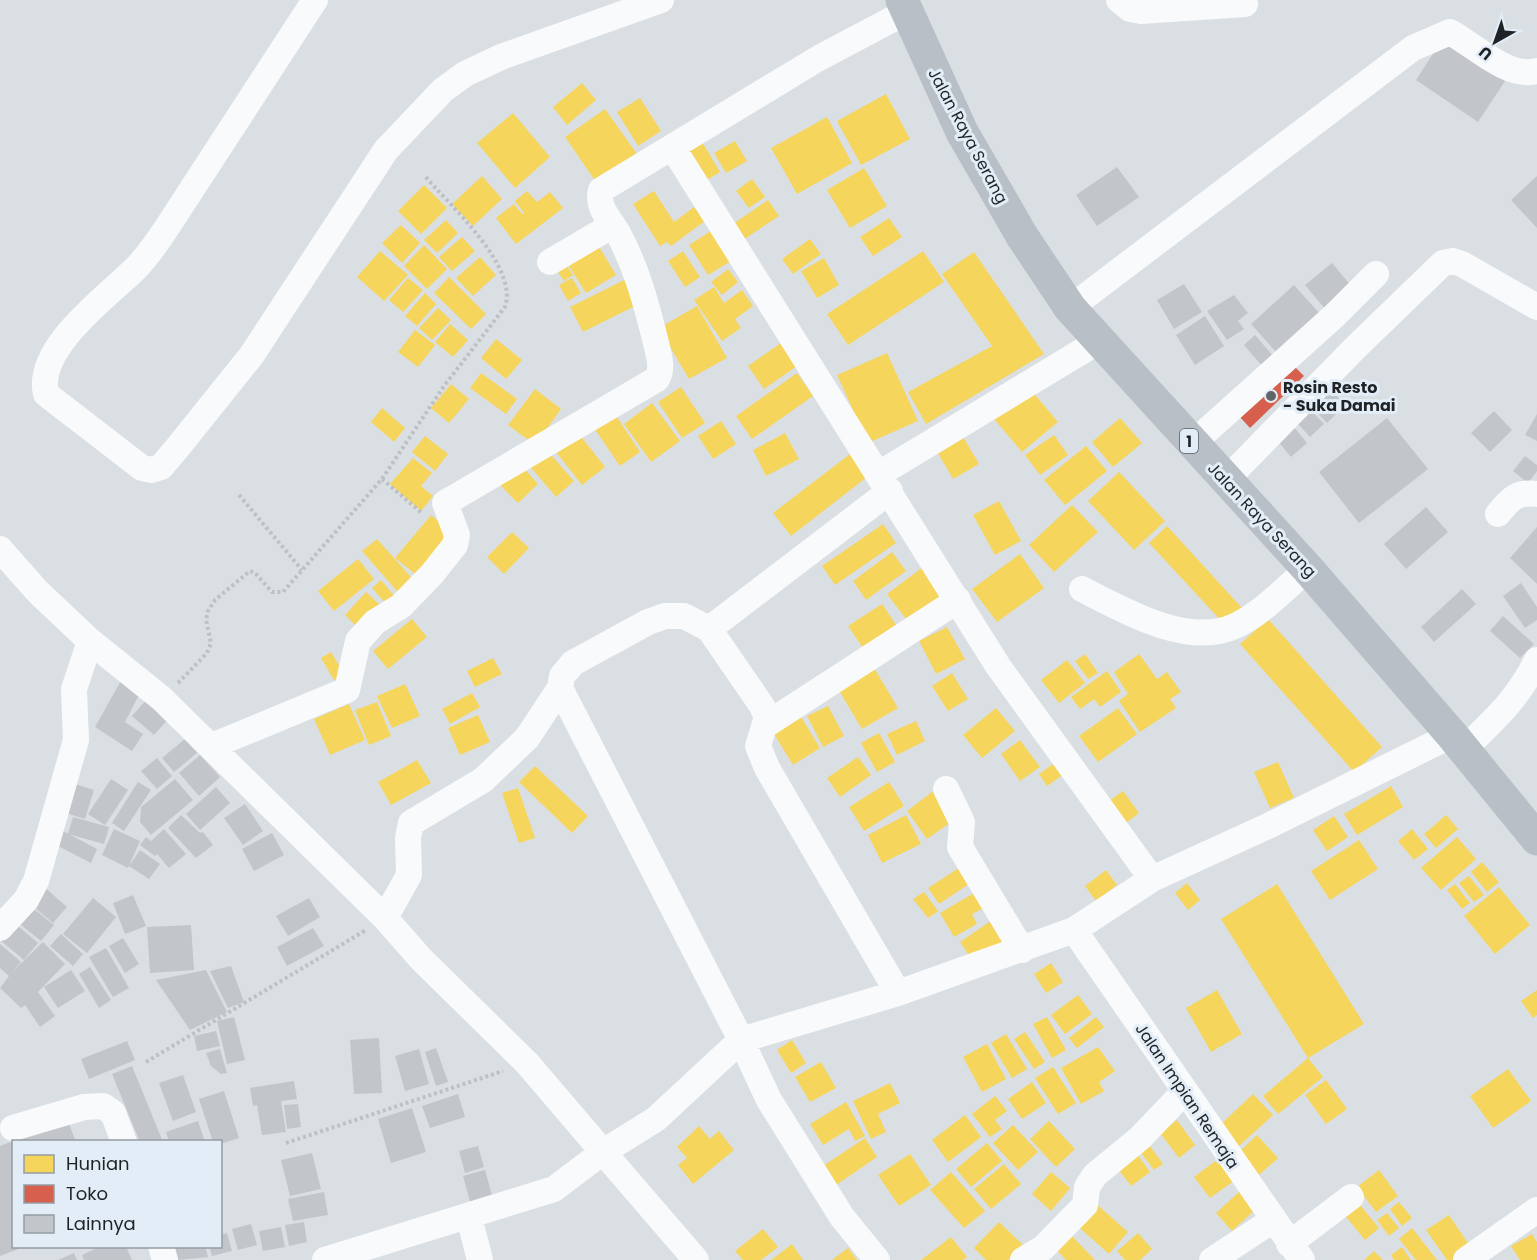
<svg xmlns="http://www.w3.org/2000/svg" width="1537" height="1260" font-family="Poppins,sans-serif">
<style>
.homes{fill:#f6d55c}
.shops{fill:#d6604d}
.building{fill:#c2c6ca}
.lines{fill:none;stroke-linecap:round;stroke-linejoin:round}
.path{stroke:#bec0c3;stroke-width:4;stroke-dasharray:3 3;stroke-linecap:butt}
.minor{stroke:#f9fafb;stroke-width:26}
.highway{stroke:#b9bfc6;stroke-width:33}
.poi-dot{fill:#606568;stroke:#e2edf7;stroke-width:2}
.labels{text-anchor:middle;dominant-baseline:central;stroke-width:6;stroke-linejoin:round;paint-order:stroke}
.shield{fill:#e2edf7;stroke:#5a6065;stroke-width:1.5}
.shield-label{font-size:15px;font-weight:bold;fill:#1f2326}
.street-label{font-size:16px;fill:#1f2326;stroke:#e2edf7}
.poi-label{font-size:16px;font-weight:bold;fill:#1f2326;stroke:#e2edf7;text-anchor:start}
</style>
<rect width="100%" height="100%" fill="#dadfe4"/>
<path class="homes" d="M582,83L596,100L567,125L553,107Z
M886,94L910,139L861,165L837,121Z
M640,98L661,131L638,146L617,112Z
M605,109L637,154L596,182L565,137Z
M513,113L550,157L515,188L477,143Z
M827,117L852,163L797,194L771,148Z
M735,141L747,161L726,173L714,153Z
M702,142L720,172L700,184L682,154Z
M864,168L887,206L850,228L827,190Z
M482,176L502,199L473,226L452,204Z
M752,179L765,197L749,208L736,191Z
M424,185L447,208L421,234L398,211Z
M527,191L537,202L550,192L563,208L516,244L496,218L514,204L522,214L524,213L515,201Z
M654,191L674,222L694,207L705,221L671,246L667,242L660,246L633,204Z
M768,200L779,216L743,240L733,224Z
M889,218L902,237L873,256L860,237Z
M446,220L458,233L437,253L424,240Z
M401,225L420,243L402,263L382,243Z
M717,227L736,258L708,275L689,245Z
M462,237L475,251L452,271L439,257Z
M810,239L821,254L793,274L782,259Z
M424,245L447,269L427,289L404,266Z
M598,245L616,275L586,293L567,263Z
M380,251L408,275L384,301L357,277Z
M683,251L700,277L685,287L668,261Z
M923,251L944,282L848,345L827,314Z
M974,252L1044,354L926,424L908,392L992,346L942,274Z
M480,257L496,275L473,296L456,278Z
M824,258L839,285L817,298L801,271Z
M563,260L573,275L564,281L554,266Z
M728,269L738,282L722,295L711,282Z
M449,277L486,314L471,329L434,293Z
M630,277L643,302L583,332L570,307Z
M408,278L423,290L403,312L389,300Z
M572,278L581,293L568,301L559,285Z
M714,287L724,303L742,290L753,306L735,319L741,328L722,341L694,300Z
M425,293L436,304L417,326L405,316Z
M697,306L727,358L689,379L659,328Z
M438,308L451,320L432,340L419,328Z
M450,324L468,340L453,357L435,342Z
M415,330L435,345L418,367L398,352Z
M496,339L522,360L506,379L481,358Z
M781,343L797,366L764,389L748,366Z
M887,353L918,421L868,443L837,375Z
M481,373L517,399L506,414L470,388Z
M797,373L813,396L752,439L736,416Z
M451,384L469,399L449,423L431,408Z
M681,387L705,423L682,438L658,402Z
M535,389L561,409L535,445L508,425Z
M1030,389L1058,422L1022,452L994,419Z
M652,403L680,441L651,462L624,424Z
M382,408L405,428L394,442L371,422Z
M615,414L640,452L620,466L594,428Z
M1120,418L1142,443L1113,467L1092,442Z
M721,421L736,444L713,459L698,436Z
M785,433L799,459L766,476L753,450Z
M579,434L605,467L582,485L556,452Z
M962,435L979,464L953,479L936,450Z
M1054,435L1068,455L1040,475L1025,455Z
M425,436L448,454L435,471L412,452Z
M1086,446L1107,471L1065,505L1044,480Z
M545,448L574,481L556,497L527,463Z
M854,451L871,474L791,536L773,513Z
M413,458L432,473L421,486L433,496L421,511L390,484Z
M521,465L538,484L518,503L500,485Z
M1119,472L1165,521L1134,550L1088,501Z
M999,501L1021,541L995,555L973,515Z
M1072,505L1098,532L1054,572L1029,545Z
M431,515L455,535L419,577L395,558Z
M883,524L896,543L835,585L822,566Z
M1167,526L1242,608L1224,624L1149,543Z
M512,532L529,548L504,574L487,557Z
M377,539L418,585L403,598L362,551Z
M892,552L906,571L866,600L853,581Z
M1020,554L1044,588L997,622L972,589Z
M358,559L374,579L334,611L318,591Z
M923,567L945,596L909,623L887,594Z
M381,580L397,599L388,606L372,588Z
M366,592L383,608L361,631L345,615Z
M882,604L899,629L865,651L848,626Z
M412,619L427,637L388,669L373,651Z
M1268,619L1382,747L1354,772L1240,644Z
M947,627L965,659L936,674L919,641Z
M331,652L344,674L334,680L321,658Z
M1085,654L1098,673L1088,679L1075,661Z
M1139,654L1157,679L1167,672L1181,692L1170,699L1176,708L1140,732L1119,701L1128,694L1114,672Z
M493,658L502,674L475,687L467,671Z
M1067,660L1085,683L1059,703L1041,680Z
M871,663L898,708L862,729L835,684Z
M1107,671L1121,692L1100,707L1094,699L1080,709L1071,697Z
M952,673L968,699L948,711L932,686Z
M405,684L420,716L392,728L377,696Z
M472,693L480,707L450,724L442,709Z
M377,702L391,736L369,745L355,710Z
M349,704L365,740L330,755L314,719Z
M828,706L844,736L823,747L807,716Z
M996,708L1015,731L982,758L963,735Z
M1118,708L1137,734L1098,762L1079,736Z
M798,712L820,748L793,765L771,729Z
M478,715L490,742L460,755L448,728Z
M916,721L925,741L897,755L887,734Z
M879,733L895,762L877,772L861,743Z
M1020,740L1040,767L1020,781L1001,754Z
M858,757L871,775L840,797L827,778Z
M417,760L431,783L391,805L378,782Z
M1056,762L1064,774L1047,786L1039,774Z
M1278,762L1294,798L1270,808L1254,772Z
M535,766L588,816L572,833L519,782Z
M889,782L904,806L864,831L849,807Z
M1391,786L1403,807L1357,835L1344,814Z
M518,788L535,838L519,843L502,793Z
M936,789L957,818L927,839L907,811Z
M1123,791L1139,813L1122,826L1106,803Z
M906,815L921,844L882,863L868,835Z
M1446,815L1458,829L1436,848L1424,834Z
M1334,816L1348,837L1327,851L1313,830Z
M1412,829L1428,849L1414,860L1398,841Z
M1457,837L1476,859L1441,890L1421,868Z
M1359,840L1378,869L1330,900L1311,871Z
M1482,862L1499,882L1487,892L1471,872Z
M959,868L969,884L939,904L928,888Z
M1106,870L1117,885L1096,901L1085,886Z
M1469,876L1484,895L1474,902L1459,883Z
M1187,883L1200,900L1188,910L1175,893Z
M1277,884L1364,1024L1308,1058L1221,919Z
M1455,884L1470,903L1462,909L1447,890Z
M1499,887L1530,925L1495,954L1464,916Z
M979,890L988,906L972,914L977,924L954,937L940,913Z
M924,892L938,911L928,918L913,899Z
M992,920L1006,942L974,963L960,942Z
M1051,963L1063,982L1046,993L1034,974Z
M1217,990L1242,1034L1211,1052L1186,1008Z
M1537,990V1015L1533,1018L1521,1001Z
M1078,995L1092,1014L1065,1034L1051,1015Z
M1047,1017L1066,1050L1052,1058L1033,1024Z
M1096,1017L1104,1027L1077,1048L1069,1038Z
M1025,1032L1045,1062L1034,1069L1014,1039Z
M1006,1034L1027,1069L1012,1078L991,1043Z
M792,1040L806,1063L791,1073L777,1050Z
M987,1044L1006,1079L982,1092L963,1057Z
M1098,1047L1115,1071L1099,1082L1104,1091L1081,1104L1061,1068Z
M1308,1058L1323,1077L1278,1114L1263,1096Z
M821,1062L836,1088L810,1102L795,1077Z
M1053,1067L1076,1103L1058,1114L1035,1078Z
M1508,1069L1531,1101L1493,1128L1470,1096Z
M1326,1080L1347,1109L1326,1124L1305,1095Z
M1032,1082L1046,1103L1022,1119L1008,1099Z
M890,1083L900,1103L878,1114L886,1132L871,1139L853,1101Z
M1253,1094L1273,1115L1239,1146L1220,1125Z
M995,1096L1007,1111L995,1120L1002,1129L990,1137L972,1114Z
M846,1102L865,1136L855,1141L849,1129L823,1145L810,1124Z
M965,1115L981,1137L948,1162L932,1140Z
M1177,1120L1195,1145L1179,1158L1160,1133Z
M1049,1121L1075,1149L1056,1167L1030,1139Z
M1013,1125L1038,1152L1018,1170L993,1143Z
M699,1126L710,1139L719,1131L734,1150L693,1184L678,1165L687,1158L677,1147Z
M1257,1135L1278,1158L1259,1175L1239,1152Z
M865,1138L877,1157L836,1185L823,1166Z
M1144,1138L1163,1164L1154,1170L1135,1145Z
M987,1143L1002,1161L971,1187L956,1169Z
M1135,1151L1150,1172L1131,1186L1115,1165Z
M910,1154L931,1185L899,1206L878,1175Z
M1222,1156L1238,1178L1210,1198L1194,1177Z
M1004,1164L1021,1184L991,1209L974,1189Z
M1379,1170L1398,1196L1376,1212L1357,1187Z
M951,1172L985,1211L964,1228L930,1190Z
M1051,1172L1070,1188L1051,1211L1032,1194Z
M1240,1191L1256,1209L1232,1231L1216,1213Z
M1356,1200L1379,1228L1365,1240L1342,1212Z
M1093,1201L1128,1232L1109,1254L1074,1223Z
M1399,1202L1412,1218L1402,1226L1390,1209Z
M1387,1213L1399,1228L1389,1236L1377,1220Z
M1449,1215L1471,1248L1452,1260H1447L1426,1230Z
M999,1222L1023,1245L1008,1260H986L974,1248Z
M1412,1228L1437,1260H1416L1399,1239Z
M763,1229L778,1247L761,1260H743L735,1251Z
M1066,1230L1095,1260H1066L1051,1244Z
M1138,1233L1152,1249L1140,1260H1125L1117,1251Z
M1532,1234L1537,1242V1260H1520L1511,1246Z
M951,1237L967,1257L963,1260H921Z
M792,1244L803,1260H771Z
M1402,1247L1411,1260H1394L1391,1255Z
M848,1248L857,1260H832Z
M1374,1251L1383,1260H1364Z"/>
<path class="shops" d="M1292,364L1304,376L1250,428L1239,416Z"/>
<path class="building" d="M1442,40L1505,81L1478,122L1416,80Z
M1117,167L1139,197L1097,226L1076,195Z
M1537,176V228L1511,200Z
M1332,263L1353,288L1326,310L1305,285Z
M1184,284L1202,312L1174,329L1157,300Z
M1294,285L1320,314L1276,352L1251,324Z
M1234,295L1248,313L1238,321L1244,329L1227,340L1207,311Z
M1205,316L1224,346L1195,365L1176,335Z
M1255,335L1274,357L1263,367L1244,345Z
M1324,382L1345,405L1327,423L1305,400Z
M1305,404L1324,424L1310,437L1291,416Z
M1494,411L1512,430L1490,452L1471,433Z
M1537,414V441L1525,435Z
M1387,418L1428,469L1359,523L1319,472Z
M1289,421L1307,443L1291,457L1273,435Z
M1525,456L1537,465V471L1528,483L1513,471Z
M1426,507L1448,532L1406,569L1384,544Z
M1537,527V584L1510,558Z
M1521,583L1537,607V620L1525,628L1503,596Z
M1462,589L1476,604L1434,642L1421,627Z
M1503,616L1534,644L1520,658L1490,631Z
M122,679L140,693L125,722L143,734L132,751L95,727Z
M148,698L170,717L154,735L132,716Z
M185,739L197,753L174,772L162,758Z
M200,755L220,777L199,796L179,773Z
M157,758L172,776L157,789L141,771Z
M111,779L128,790L105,825L88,814Z
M175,779L193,800L151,835L140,822L141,807Z
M138,782L151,790L124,831L112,823Z
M75,784L94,790L85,819L66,813Z
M216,787L230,803L200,830L186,814Z
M245,804L263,831L243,845L224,818Z
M181,815L200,833L203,832L213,845L196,858L168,828Z
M73,817L109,827L104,844L68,834Z
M114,829L140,841L128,868L102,855Z
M164,829L186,854L169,868L157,854L155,856L140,845L146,837L151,841Z
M63,831L97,849L91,863L56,845Z
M272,833L284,855L254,871L242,849Z
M140,850L160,864L149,879L129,866Z
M42,885L67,907L53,923L28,902Z
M133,895L146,926L125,934L113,903Z
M93,898L116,917L87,953L63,934Z
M309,898L320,917L288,936L276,916Z
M29,905L54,925L41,941L16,921Z
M10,919L38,943L24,960L0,940Z
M191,925L194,970L150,973L147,927Z
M313,928L324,946L287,966L277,947Z
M61,934L83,954L73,966L50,946Z
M123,938L139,964L125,973L109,946Z
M43,942L65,964L38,992L55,1016L40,1027L25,1005L21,1008L0,988L9,976L0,968V944L21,962L11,973Z
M106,948L129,988L113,997L89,957Z
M231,966L244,1002L228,1008L210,971Z
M90,967L111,1000L99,1008L79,974Z
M71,970L85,991L58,1008L44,987Z
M206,970L227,1012L190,1030L156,980Z
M234,1017L245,1060L227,1064L217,1021Z
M216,1031L220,1046L197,1051L194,1036Z
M379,1038L382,1093L354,1094L350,1040Z
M127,1041L135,1060L89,1079L81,1059Z
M436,1048L448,1082L436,1086L425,1052Z
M220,1049L227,1073L221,1074L211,1066L206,1053Z
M419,1049L429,1084L405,1091L395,1056Z
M132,1066L163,1142H140L112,1074Z
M183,1075L196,1112L173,1121L159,1083Z
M294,1081L297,1099L281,1101L286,1132L262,1135L257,1105L253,1106L250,1088Z
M224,1091L239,1138L220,1144V1142H213L199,1099Z
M458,1094L465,1117L430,1128L422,1106Z
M298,1104L301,1127L287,1129L284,1105Z
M412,1108L426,1152L391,1163L378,1119Z
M68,1121L76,1142H14V1246L24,1247L0,1256V1146Z
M198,1121L205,1142H169L166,1132Z
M478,1146L484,1167L465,1173L459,1151Z
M312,1153L321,1189L290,1196L281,1160Z
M485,1170L493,1199L471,1205L463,1176Z
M324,1192L328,1215L293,1221L288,1199Z
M304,1222L307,1242L289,1246L285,1225Z
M251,1224L257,1245L238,1250L232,1229Z
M281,1227L285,1247L263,1251L259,1231Z
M227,1233L232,1251L212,1256L209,1246H220V1235Z
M101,1246H126L132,1260H84L82,1255Z
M174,1246H205L208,1257L178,1260Z
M74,1253L77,1260H58Z"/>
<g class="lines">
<path class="path" d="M382,479L423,514
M239,495L302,570
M178,683L207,653L211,643L206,620L208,611L215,600L250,571L255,573L272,592H283L382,479L444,386L505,307C519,266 449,205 424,175
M146,1062L366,930
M286,1143L503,1071"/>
<path class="minor" d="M315,0L162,235C154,246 146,258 136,268C107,297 35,348 46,394L142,468L152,470L161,467L178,447L251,356L386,150L443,90L465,74L501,57L661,0
M1119,0L1130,9L1141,11L1245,4
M673,148L998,666L1152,879
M550,262L613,225
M1070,308L1413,48L1450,32C1474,45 1508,79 1537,71
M1192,444L1334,316L1376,274
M879,474L1099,341
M1226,480L1355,348L1443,263L1453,261L1462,264L1537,307
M1498,514C1510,499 1517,491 1537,494
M0,549L38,592L90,641L161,698L385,918L421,959L527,1063L603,1152L656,1119L741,1040L898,993L1074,930L1152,879L1268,826L1452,735
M1082,589C1123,610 1188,648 1235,626C1262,614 1286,587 1308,569
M709,629L890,491
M560,688L741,1040L769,1100L842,1217L877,1260
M764,726L958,600
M212,746L347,690L358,641L375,622L401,606L432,574L455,545L457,535L445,503L657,379C664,367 658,353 655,339C646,303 637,269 619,235C611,220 596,208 601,190L819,58L906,12
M1463,750C1494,720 1518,699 1537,660
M946,789L962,822L960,847L1022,950
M385,918L409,875L408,838L411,823L483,780L527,738L560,688L562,676L573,663L648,622L665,616H684L709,629L762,706L767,717L758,746L767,768L898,993
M0,928L26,900L36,881L76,740L74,689L90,641
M1074,930L1302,1260
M13,1128L84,1107L103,1106L113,1113L124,1142
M469,1217L480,1260
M1289,1244L1351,1197
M161,1246L165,1260
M325,1260L554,1189L603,1152L696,1260
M1023,1260L1043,1248L1085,1205L1087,1187L1095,1175L1140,1138L1184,1092
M1212,1260L1273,1220
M1466,1260L1537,1210"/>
<path class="highway" d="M902,0L962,132L1022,236L1070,308L1308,569L1452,735L1537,839"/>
</g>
<circle class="poi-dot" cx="1271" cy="396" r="6"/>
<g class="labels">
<rect class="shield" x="1180" y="429" width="18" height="24" rx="4.5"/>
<g class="shield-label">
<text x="1189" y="441">1</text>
</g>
<g class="street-label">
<text transform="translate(968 136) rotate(62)">Jalan Raya Serang</text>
<text transform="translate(1262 520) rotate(47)">Jalan Raya Serang</text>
<text transform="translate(1187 1096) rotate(56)">Jalan Impian Remaja</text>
</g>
<g class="poi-label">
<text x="1283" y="387">Rosin Resto<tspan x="1283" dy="18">- Suka Damai</tspan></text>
</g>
</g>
<rect x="12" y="1140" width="210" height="108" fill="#e2edf7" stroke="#949ca3" stroke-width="1.5"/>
<rect x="24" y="1155" width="30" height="18" fill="#f6d55c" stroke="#949ca3" stroke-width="1.5"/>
<text x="66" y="1170" font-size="18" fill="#1f2326">Hunian</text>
<rect x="24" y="1185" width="30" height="18" fill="#d6604d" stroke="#949ca3" stroke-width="1.5"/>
<text x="66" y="1200" font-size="18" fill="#1f2326">Toko</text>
<rect x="24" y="1215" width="30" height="18" fill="#c2c6ca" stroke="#949ca3" stroke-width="1.5"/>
<text x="66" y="1230" font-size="18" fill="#1f2326">Lainnya</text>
<g transform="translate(1495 42) rotate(220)" stroke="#e2edf7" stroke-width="4.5" paint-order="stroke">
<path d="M0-4.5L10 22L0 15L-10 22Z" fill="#1f2326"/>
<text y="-9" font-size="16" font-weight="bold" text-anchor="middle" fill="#1f2326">U</text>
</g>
</svg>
